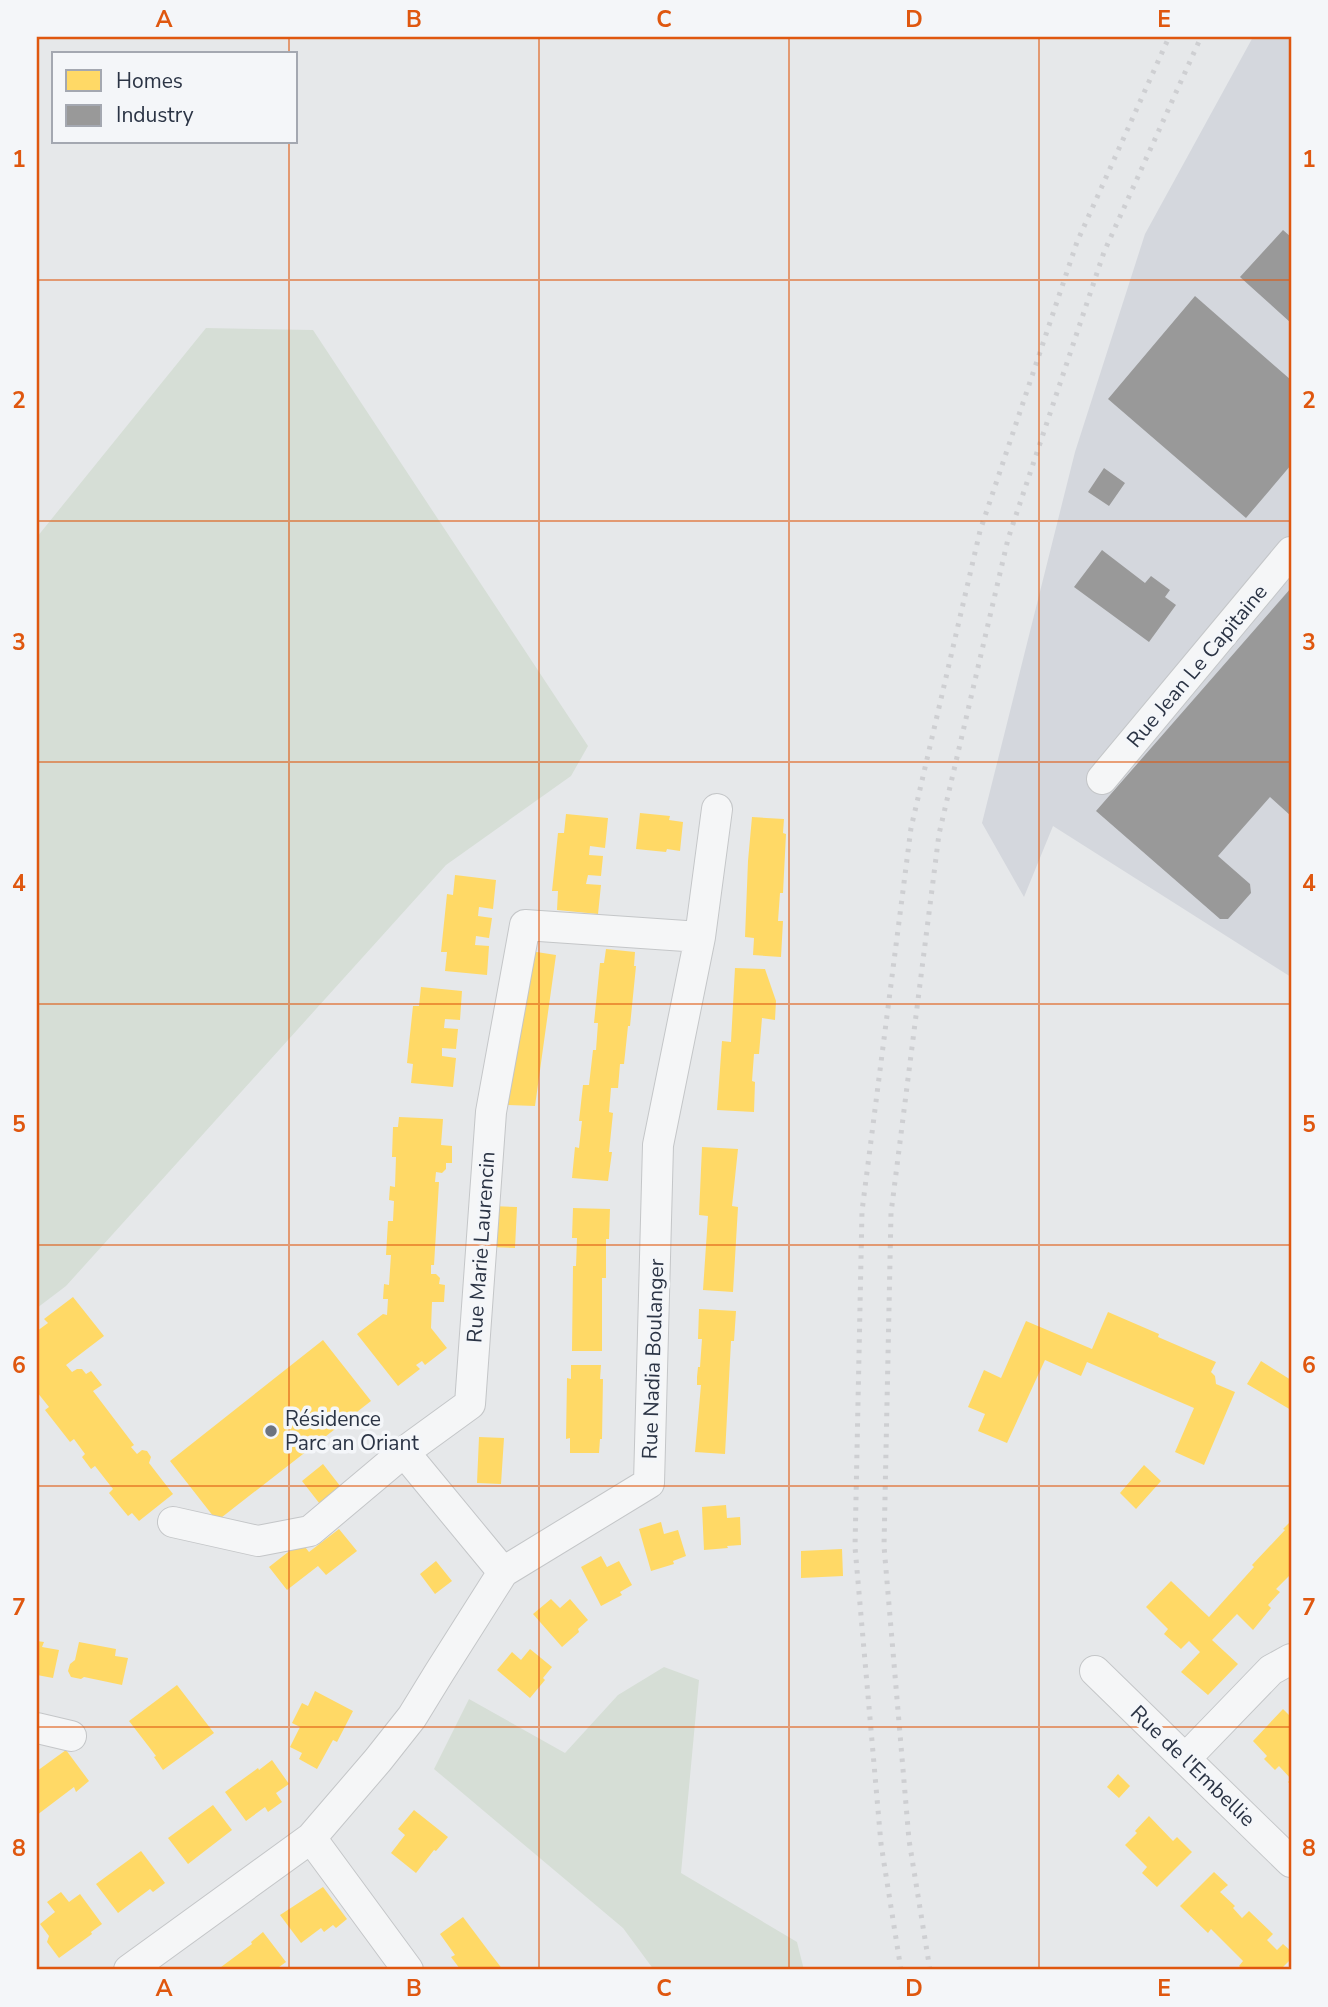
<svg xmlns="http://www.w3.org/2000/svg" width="1328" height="2007" font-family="'Nunito Sans',sans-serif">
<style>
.built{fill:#d4d7dd}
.green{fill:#d6ded6}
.homes{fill:#ffd966}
.industry{fill:#999}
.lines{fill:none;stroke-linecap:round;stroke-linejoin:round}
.minor-casing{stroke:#c4c6c8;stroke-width:32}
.minor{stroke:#f5f6f7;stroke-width:30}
.rail{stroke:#cecfd2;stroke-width:5;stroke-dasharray:3.5 7;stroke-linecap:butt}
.grid{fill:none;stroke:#df570f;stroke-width:2;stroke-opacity:0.55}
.poi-dot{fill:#6c737f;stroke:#f4f6f9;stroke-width:2.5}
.labels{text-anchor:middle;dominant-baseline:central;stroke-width:7;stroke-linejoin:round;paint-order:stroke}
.street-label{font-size:21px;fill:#2b3445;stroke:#f4f6f9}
.poi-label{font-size:21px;fill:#2b3445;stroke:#f4f6f9;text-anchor:start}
.neatline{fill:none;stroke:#df570f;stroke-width:2.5}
.grid-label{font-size:23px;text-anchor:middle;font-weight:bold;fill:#df570f}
</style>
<rect width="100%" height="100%" fill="#e6e8ea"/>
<path class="built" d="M1253,37H1291V977L1053,826L1024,897L982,823L1075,452L1145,234Z"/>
<path class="green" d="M206,328L313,330L588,746L571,776L446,865L66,1286L37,1308V537Z
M664,1667L699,1680L681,1873L797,1942L804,1970H654L623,1928L434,1769L469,1699L565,1753L618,1695Z"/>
<path class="homes" d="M640,813L670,816L669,820L683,822L680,851L667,849L666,852L636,849Z
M566,814L608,818L605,848L590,846L589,855L603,856L601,876L588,875L586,884L601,885L598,914L557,910L558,891H552L558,833H564Z
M752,817L784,819L783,833L786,834L783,893H780L778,921H783L781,957L753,955L754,938L745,937L748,861Z
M455,875L496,880L493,909L479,907L478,916L492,918L489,938L476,936L475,945L489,946L487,975L445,971L447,952H441L447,894L453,895Z
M606,949L635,952L634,966H636L630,1026H628L624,1064H620L618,1088H611L609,1112L613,1113L609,1152H612L608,1181L572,1178L575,1147L579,1148L582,1121H579L583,1085H589L593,1050H596L598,1023H594L600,963H604Z
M530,951L556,955L535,1106L508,1105Z
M735,968L765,969L776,1001L775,1020L762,1018L759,1054H754L752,1081L755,1082L754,1112L717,1110L722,1041L731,1042Z
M421,987L462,991L460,1020L445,1019L444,1028L458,1029L456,1049L442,1048V1056L456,1058L453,1087L411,1083L413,1064L407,1063L413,1006H419Z
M399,1117L443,1119L441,1145L452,1146V1163H446V1169L442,1173L436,1172L435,1182H439L434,1265H431V1274H436L440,1278L439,1284L445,1285L444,1302H432L431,1328L447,1348L425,1365L422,1361L416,1365L420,1369L398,1386L357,1334L383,1314L387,1315L388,1299H383L384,1284L389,1285L391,1255H386L388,1221H393L394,1201L389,1200L390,1186L395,1187L396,1157H392L393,1127H398Z
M702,1147L738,1149L732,1206L738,1207L733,1292L703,1290L708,1216L699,1215Z
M492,1206L517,1207L515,1248L490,1247Z
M573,1208L610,1209L609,1239H606V1278H602V1351H572L573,1266H576L577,1238H572Z
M73,1297L104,1336L66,1365L72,1372L77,1369H82L86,1374L91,1371L102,1385L93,1391L134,1445L131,1447L137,1454L142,1450L147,1451L151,1457L149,1463L173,1494L139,1521L132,1513L128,1516L109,1493L113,1489L95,1466L91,1469L82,1457L85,1454L74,1439L70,1442L45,1410L49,1407L37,1392V1331L48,1323L44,1319Z
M699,1309L736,1311L734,1341H731L725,1454L695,1452L701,1385H697V1377L698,1367H700L702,1339H698Z
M1108,1312L1159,1334L1158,1337L1216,1362L1211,1372L1215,1376L1216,1384L1235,1392L1204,1465L1175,1452L1194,1408L1087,1362L1081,1376L1045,1360L1007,1443L978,1431L985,1414L968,1407L984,1370L1001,1378L1026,1321L1092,1349Z
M323,1340L371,1401L217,1521L170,1461Z
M1261,1361L1291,1380V1410L1247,1384Z
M571,1365H601L600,1379H603L602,1439H600L599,1453H570V1438L566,1439L567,1378L571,1379Z
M479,1437L504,1438L501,1484L477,1483Z
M323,1464L344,1491L323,1508L302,1481Z
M1144,1465L1161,1481L1136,1509L1120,1493Z
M726,1505L727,1518L740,1517L741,1545L727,1546L728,1548L704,1550L702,1507Z
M1291,1521V1578L1289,1576L1276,1589L1280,1592L1268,1605L1271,1608L1253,1630L1237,1614L1212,1640L1238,1664L1208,1695L1181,1672L1200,1652L1189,1641L1181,1649L1164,1634L1168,1629L1146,1607L1171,1581L1209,1617L1254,1567L1252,1565L1285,1530L1283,1529Z
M661,1522L664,1534L678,1530L686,1556L673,1561L674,1564L651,1571L639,1529Z
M339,1529L357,1551L326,1575L318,1566L287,1590L269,1567L301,1542L309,1552Z
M842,1549L843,1576L801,1578V1551Z
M601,1556L607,1567L619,1561L632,1585L620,1592L622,1595L601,1606L581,1567Z
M436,1561L452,1581L435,1594L420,1574Z
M551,1599L560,1608L570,1599L588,1620L578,1629L579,1632L562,1647L533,1614Z
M37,1641L44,1642L42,1647L59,1650L53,1678L37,1675Z
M79,1642L116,1649L115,1656L128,1658L122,1685L84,1677L81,1679L71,1677L68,1671L70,1664L75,1660Z
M530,1649L552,1667L543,1678L545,1680L530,1698L497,1670L512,1652L521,1660Z
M177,1685L214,1733L163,1770L154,1757L156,1756L129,1721Z
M315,1691L353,1711L337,1742L333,1740L317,1769L299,1759L302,1753L290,1747L300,1727L292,1723L302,1703L308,1706Z
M1283,1709L1291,1717V1785L1288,1782L1291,1779L1279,1766L1275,1770L1264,1759L1267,1756L1253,1741Z
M66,1750L89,1781L76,1792L74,1787L37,1815V1771Z
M272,1760L289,1784L276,1793L282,1802L268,1812L265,1807L246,1821L225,1792L258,1768L259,1770Z
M1118,1774L1130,1786L1119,1798L1107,1787Z
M213,1805L232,1830L188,1864L168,1838Z
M414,1810L448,1837L436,1851L434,1850L416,1873L391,1853L405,1835L398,1829Z
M1149,1816L1173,1841L1177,1837L1192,1852L1157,1887L1142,1873L1147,1867L1125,1845L1137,1833L1135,1831Z
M141,1851L165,1883L153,1892L150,1889L118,1913L96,1884Z
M1214,1872L1228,1885L1220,1892L1235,1906L1233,1908L1242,1918L1249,1911L1273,1934L1267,1940L1277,1950L1283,1944L1291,1951V1959L1280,1970H1243L1239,1966L1243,1961L1211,1929L1208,1933L1180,1906Z
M323,1887L347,1919L336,1928L333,1925L324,1932L321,1928L301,1943L280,1915Z
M61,1892L69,1902L80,1894L102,1924L91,1932L92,1934L59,1958L47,1942L49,1936L40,1924L55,1912L47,1902Z
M463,1917L487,1949L503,1970L460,1969L451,1957L455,1955L440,1934Z
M263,1932L286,1962L275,1970H217L252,1944L251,1942Z"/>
<path class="industry" d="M1283,230L1291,237V323L1240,277Z
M1195,296L1291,380V465L1246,518L1108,399Z
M1104,468L1125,483L1109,506L1088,492Z
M1102,550L1145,583L1151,576L1170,590L1165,597L1176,605L1149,642L1074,587Z
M1291,588V816L1270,797L1218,856L1250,884L1251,893L1228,919H1220L1096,811Z"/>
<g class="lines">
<defs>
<path id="minor" d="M1102,779L1291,552
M404,1452L503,1572
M173,1522L258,1541L310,1531L404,1452L470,1404L491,1112L525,925L700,937
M1095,1671L1291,1862
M37,1728L71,1736
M1186,1758L1271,1670L1291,1659
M311,1838L408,1970
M129,1970L311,1838L378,1760L412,1717L439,1673L503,1572L649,1483L658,1145L700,937L717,809"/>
</defs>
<use href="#minor" class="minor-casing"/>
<use href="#minor" class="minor"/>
<path class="rail" d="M901,1970L881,1844L855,1547L862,1211L911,828L980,531L1077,242L1169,37
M930,1970L909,1840L884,1546L891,1213L939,834L1008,539L1104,252L1201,37"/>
</g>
<path class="grid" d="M289,37V54M539,37V1970M789,37V1970M1039,37V1970M289,142V1970M37,280H1291M37,521H1291M37,762H1291M37,1004H1291M37,1245H1291M37,1486H1291M37,1727H1291"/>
<circle class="poi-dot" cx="271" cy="1431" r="7"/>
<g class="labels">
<g class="street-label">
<text transform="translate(1197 666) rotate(-50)">Rue Jean Le Capitaine</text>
<text transform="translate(481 1247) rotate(-86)">Rue Marie Laurencin</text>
<text transform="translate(653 1359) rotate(-88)">Rue Nadia Boulanger</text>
<text transform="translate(1193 1766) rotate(44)">Rue de l'Embellie</text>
</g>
<g class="poi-label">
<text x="285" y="1419">Résidence<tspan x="285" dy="24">Parc an Oriant</tspan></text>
</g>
</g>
<rect width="1328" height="2007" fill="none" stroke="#f4f6f9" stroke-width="77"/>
<rect x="52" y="52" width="245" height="91" fill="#f4f6f9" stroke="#a4a8b1" stroke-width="2"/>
<rect x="66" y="70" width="35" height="21" fill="#ffd966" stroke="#a4a8b1" stroke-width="2"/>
<text x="116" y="88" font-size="21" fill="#2b3445">Homes</text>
<rect x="66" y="105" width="35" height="21" fill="#999999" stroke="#a4a8b1" stroke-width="2"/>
<text x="116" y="122" font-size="21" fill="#2b3445">Industry</text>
<rect x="38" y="38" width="1252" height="1930" class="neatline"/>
<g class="grid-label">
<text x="164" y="27">A</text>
<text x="414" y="27">B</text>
<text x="664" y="27">C</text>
<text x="914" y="27">D</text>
<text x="1164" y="27">E</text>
<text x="19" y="167">1</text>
<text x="1309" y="167">1</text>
<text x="19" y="408">2</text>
<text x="1309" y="408">2</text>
<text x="19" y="650">3</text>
<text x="1309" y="650">3</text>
<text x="19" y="891">4</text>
<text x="1309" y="891">4</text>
<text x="19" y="1132">5</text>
<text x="1309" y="1132">5</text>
<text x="19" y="1373">6</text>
<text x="1309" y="1373">6</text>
<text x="19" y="1615">7</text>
<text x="1309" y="1615">7</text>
<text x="19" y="1856">8</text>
<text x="1309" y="1856">8</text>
<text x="164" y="1996">A</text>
<text x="414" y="1996">B</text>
<text x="664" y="1996">C</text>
<text x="914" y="1996">D</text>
<text x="1164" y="1996">E</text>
</g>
</svg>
